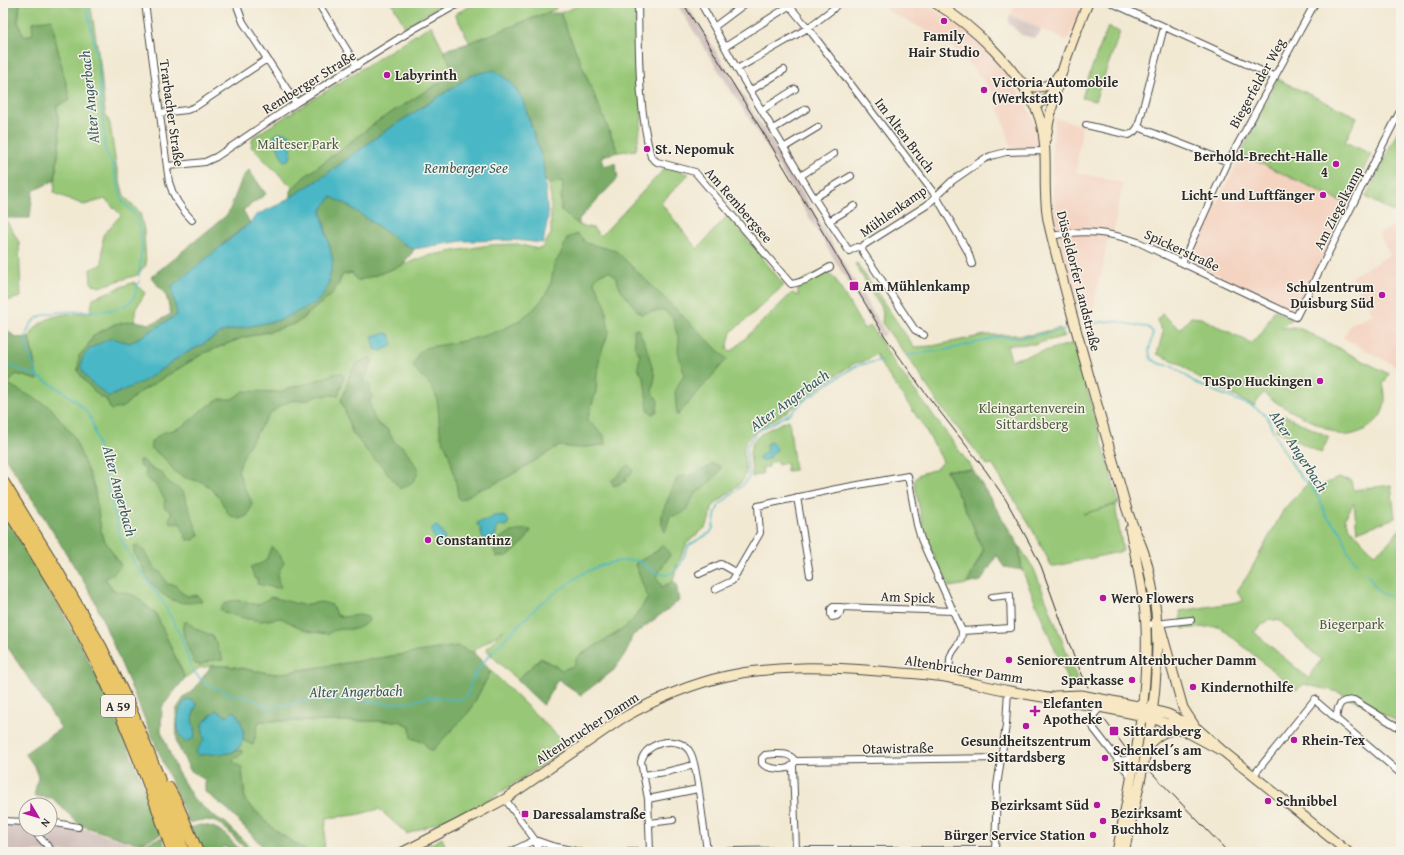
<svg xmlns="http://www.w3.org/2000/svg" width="1404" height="855" font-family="'Gentium Book Plus',serif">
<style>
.built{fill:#f4d3c1}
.industrial{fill:#d0c0bc}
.green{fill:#98c877;stroke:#627a51;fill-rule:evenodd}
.forest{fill:#7aac68;stroke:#526c4a}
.water{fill:#4ab7c5;stroke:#3a7178}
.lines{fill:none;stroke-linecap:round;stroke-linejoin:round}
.stream{stroke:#4ab7c5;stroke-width:1.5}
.minor-casing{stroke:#494844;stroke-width:8}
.secondary-casing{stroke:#494844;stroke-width:11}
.motorway-casing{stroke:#494844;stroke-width:14}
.minor{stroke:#fff;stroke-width:6}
.secondary{stroke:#f7e8c3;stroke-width:9}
.motorway{stroke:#eac669;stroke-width:12}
.tram{stroke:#2b2b2b;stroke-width:1}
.poi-dot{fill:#b5179e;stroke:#f7f3e8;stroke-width:1.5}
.labels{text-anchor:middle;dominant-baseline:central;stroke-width:3;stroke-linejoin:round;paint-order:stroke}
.shield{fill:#f7f3e8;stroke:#686764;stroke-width:1}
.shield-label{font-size:13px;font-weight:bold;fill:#2b2b2b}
.poi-label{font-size:14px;font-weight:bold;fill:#2b2b2b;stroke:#f7f3e8;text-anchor:start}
.street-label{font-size:14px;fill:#2b2b2b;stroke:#f7f3e8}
.park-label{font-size:14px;fill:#4c5a42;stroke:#f7f3e8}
.water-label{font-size:15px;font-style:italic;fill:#365c61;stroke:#f7f3e8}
</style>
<rect width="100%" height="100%" fill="#f7f3e8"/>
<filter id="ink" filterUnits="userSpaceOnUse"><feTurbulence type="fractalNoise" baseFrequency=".025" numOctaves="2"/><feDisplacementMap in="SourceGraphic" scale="8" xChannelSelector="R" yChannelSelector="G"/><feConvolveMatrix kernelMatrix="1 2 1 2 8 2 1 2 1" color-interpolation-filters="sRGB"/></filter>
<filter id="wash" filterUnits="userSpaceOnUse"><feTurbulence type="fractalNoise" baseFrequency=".012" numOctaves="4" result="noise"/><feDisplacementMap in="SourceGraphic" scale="16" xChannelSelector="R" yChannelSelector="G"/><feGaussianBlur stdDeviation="0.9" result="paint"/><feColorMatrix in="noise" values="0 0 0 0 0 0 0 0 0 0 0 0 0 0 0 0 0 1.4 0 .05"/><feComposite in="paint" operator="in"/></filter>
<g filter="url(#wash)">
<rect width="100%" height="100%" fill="#f2e9d3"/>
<path class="built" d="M879,3H922L960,25L971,34L1001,67L1020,94L1031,114L1038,136L1039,147L1011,148L1007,132L993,93L971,66L952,46L920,27L895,15Z
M1016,3H1083L1067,41L1010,15Z
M1055,118L1082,125L1076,172L1123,183L1114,228L1106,244L1103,267L1096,293L1093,315L1080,317L1057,230L1052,178V144Z
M1241,154L1347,204L1296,312L1190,261Z
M1401,221V369L1343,338L1351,324L1373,314L1352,276L1390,255L1379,234Z"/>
<path class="industrial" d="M676,3H686L774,145L886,334L881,337L768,149Z
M1010,15L1041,29L1039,34L1034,38L1021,35L1008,22Z
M3,821L26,822V829H50V824L78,827L137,845L140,852H3Z"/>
<path class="green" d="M20,3H90L100,63L105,113L110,124L116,165L124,196L140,213L144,230L146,265L137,275L99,287L91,283L90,269L102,265L103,235L121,215L105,199L84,205L54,193L60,138L57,106L69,100C64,73 56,47 52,20L33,34L24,37L18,22Z
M392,3H442V4L405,27Z
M477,3H554L556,9L470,43L455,14Z
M585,3H636L642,119L636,150L618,152L560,13Z
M431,25L455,73L378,121L303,178L293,188L251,147L253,137Z
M1108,27L1120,32L1095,101L1082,98L1092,67Z
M1277,79L1357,117L1345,142L1371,154L1347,204L1241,154Z
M1401,124V216L1366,197Z
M666,167L689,174L661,203L697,249L728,215L784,285L748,318L731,332L727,349L732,351L792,293L798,296V283L826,269L828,275L834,277L864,329L871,326L897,367L948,435L973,470H946L971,521L983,551L967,584L949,587L925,537L914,481L920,474L936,469L943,461L924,427L882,366L876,354L863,362L855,363L827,381L788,411L758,429L749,437L743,448L746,474L742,482L713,506L707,526L687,543L677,566L673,581L662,587L656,577L670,555L659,550L635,564L648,598L635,617L623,629L574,666L562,670L541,658L517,680L494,658L486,649L504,630L475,650L474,653L457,646L275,674L228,666H211L199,668L185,678L175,656L134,595L113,590L105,578L121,566L102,536L94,486L7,384L16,374L38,380L29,337C32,333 36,326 41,323C55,313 74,313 90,313L93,298L134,282L145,293L135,310V321L115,324L94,335L86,348L79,356L78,371L84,380L100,397L106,399L111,410L123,407L137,394L204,353L242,338L271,331L297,323L332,294L339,283L342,275L352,273L357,280L376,275L426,256L489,245L517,244L538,249L542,248L551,234V199L549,184L563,181V193L560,199L579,225L593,228L601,236Z
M3,215L19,242L21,297L3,302Z
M857,263L914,347L932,346L985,335H1029L1060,328L1065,336L1036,344L1007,345L1011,360L1074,343L1119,503L1083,514L1115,505L1123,551L1052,567L1032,529L992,464L987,465L940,406L914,366L882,323L883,311L855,264Z
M1274,310L1292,319L1281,328L1295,327L1303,330L1389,374L1383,384C1389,406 1382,421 1362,431C1355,434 1348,436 1341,435C1335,433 1327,429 1322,426C1302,416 1280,407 1263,393L1254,406L1197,377L1179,363L1157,354L1163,332L1157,321L1162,314L1180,329L1191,317L1201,318L1251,343L1262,333Z
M1284,415L1329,437L1321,453L1276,430Z
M789,420L795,470L787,471L786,463L778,465L777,461L769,463V467L762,468L763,473L752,477C752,469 751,462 750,454C750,434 774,427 789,420Z
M1338,478L1351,480L1353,490L1391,485L1395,518L1357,532L1354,503L1345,518L1350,528L1374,554L1385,546L1401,528V723L1338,692L1304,684L1296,690L1219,626L1183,629L1180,611L1244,601L1237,591L1248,575L1284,509L1310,481L1318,492L1321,486ZM1269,619L1280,621L1321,660L1308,678L1254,632Z
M1019,546L1034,569L1080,686H1070L1022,570Z
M491,671L569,747L479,807L407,834L379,809L356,815L326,818L324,851L308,852L276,831L245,801L242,768L231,761L243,753L241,750L232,753L240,747L243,740L253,745L259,721H399L410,726L411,738L423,742L469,712Z
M442,838L448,852H417Z"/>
<path class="forest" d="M3,3H20L18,22L24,37L33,34L32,22L52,19C56,47 64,73 70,100L57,106L60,138L55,180L33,191L30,218H5L3,215V131L5,111L3,83Z
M547,13H560L618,152L602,156L603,166L615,163L618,178L579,219V225L561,211C560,201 563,192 563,181L549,184L545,181L543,162L522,98L472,75L381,134L324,176L291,197V190L303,178L378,121L455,73L443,50L463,45Z
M249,170L266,194L243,210L250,223L225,242L173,296L177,315L130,343L89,349L184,354L200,346L222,332L280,320L333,261L321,211L331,196C361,211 385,234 414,249C412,255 406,258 403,265L376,275L357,281L352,273L342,275L339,283L332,294L297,323L271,331L242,338L204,353L137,394L123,407L111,410L106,399L100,397L84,380L78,371L79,356L86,348L94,335L115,324L135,321L149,324L158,321L171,314L166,295L151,277L228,214L243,176Z
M578,234L586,243L616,251L727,359L677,416L675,392L684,374L678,351L679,340L672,317L664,310L640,314L621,290L615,276L609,271L600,274L594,281L605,304L609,331L600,356L597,374L596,392L587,420L604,435L605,445L576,448L559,446L508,477L490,486L477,490L467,497L460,500L458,497C458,488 451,461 448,452C445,445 441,439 440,432C438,418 440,402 433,389C428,380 418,375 413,366L418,354L424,348C468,340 521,335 547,292C552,284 552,274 554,265C555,262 558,259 560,255C563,250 565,244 567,238Z
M3,326L16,338L29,337L38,380L16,374L8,384L50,407L73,435L94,486L102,536L121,566L112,575L105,578L113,590L134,595L156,614L185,678L162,707L161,731L177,771L193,798L212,815L226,823L255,852C229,845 228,810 189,823L92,595L40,511L3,454Z
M634,329H638L646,346L655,377L652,391L658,401L657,411L653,414L648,410L644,378L638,368L640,355L635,348Z
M371,358L373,360L365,378V381L371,386L369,392L373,396L370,400V405L374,418L379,425L387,429L396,444L402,446L411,457L418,470C416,482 410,484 400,489L383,467L371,456L352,432L341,400C351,382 345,363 371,358Z
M341,373L344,377L338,396L332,395L315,396L308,400L291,401L280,406L271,413L264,422L246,450L238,470L244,487L252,502L250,510L247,516L239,519L229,515L220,499L210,487L202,482L186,478L176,473L165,459L151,448V442L162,433L176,429L185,425L203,409L220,399H232L244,391L281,392L292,387L309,383L334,374Z
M139,460H143L149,467L161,472L167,481L183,492L199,535L194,540H187L180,523L173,524L169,520L172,513L164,507L165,499L154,483L149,481L145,476L146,471L139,464Z
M713,463L721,467C717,480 704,485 695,495C691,499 689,507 685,511C681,515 674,516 670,516L665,532L662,525V513L677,478C686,473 693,479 701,469L707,468Z
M628,465L633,469L631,475L626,478V481L614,486L611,481C617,477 622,470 628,465Z
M946,470H973L1019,546L1022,570L1004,567L997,555L981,581L967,584L983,551L971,521Z
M3,513C32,560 62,608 87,658C116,715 140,774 161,834L142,843H137L125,840L80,825L52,798L34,796L38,777L34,766L25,753L61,728L9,649L3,647Z
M525,529L531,530C530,537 514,553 507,556C504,557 500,556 497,557L494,551L496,541L509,533Z
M663,544L670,555L656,577L662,587L673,581L676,583L679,601L632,636L628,649L614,670L581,695L558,679L543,705L517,680L541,658L562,670L574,666L577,657L623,629L635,617L648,598L635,564L658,550Z
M138,545L146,553L154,568L161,573L167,584L175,585C182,594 186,598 197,595L202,601C198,602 193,603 189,603C170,604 153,589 145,573C141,566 140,560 134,554V546Z
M272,547L280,555L284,563C278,572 275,576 281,587L277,588L257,584L258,579H255L250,567L262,563L266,560Z
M271,597L302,605L321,602L332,605L336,614L342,617L359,615L368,617L369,621C365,624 360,628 355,629C345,630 337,627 328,634L311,632L302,629L281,618L261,621L248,619L225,613L220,609C230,595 243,602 258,605Z
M184,622H187L198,630L213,636L214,640L217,643L218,650L220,652L223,660H212L200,665L195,664C191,655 179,631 184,622Z
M457,646L474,653L491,671L469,712L431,752L423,742L411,738L410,726L399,721H259L253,745L243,740V730L226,716L222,714L202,724L204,740L201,744C218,754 222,756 241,750L243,753L232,761L242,768L245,801L276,831L308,852H268L226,808L205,792V780L190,770L177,744L176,710L185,696L194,690L211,666H228L275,674Z
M200,825C224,826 227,839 243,852H237L234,848L223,847L218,852H200L190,828Z
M162,837L166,852H142L140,846Z"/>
<path class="water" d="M494,70L511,82L522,98L543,162L548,217L543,243L515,240L462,241L414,249L402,243L346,204L331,197L321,211L333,261L328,286L319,300L310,306L280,320L222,332L200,346L184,354L144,381L109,397C95,385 68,370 89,350C94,345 105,342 111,338L130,343L177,315L173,296L172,286L250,223L256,215L282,203L291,197L324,176L381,134L472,75Z
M279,133H285L292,136C289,145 296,161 284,161C282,159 274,138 274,136Z
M386,333L390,335L393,345L381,351L375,349L372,336Z
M771,442L777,448L776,451L771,455L770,458L762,461L759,460C760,454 764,454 767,451L766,444Z
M494,516C500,515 505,515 509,521L507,525L504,526L499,525L497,526L496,534L493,538L487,540L482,537L480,527L477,525L478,522L489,519Z
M437,526C443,530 447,543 445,549L436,543L434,537L431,532L433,527Z
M190,699L197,704L192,718L195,735L193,739L185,742C174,734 175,703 190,699Z
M216,710L226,716L235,711C244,723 249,744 233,752C228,754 208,754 201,755L197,754L196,751L204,740L202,724Z"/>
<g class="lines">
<path class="stream" d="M86,3L98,64L105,150L113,165L122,201L136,215L141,232L142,248L139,276
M139,281C137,287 136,296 131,301C109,326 27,290 26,341C26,353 35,364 37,376C55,386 84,402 92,421L120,537L136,566L161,599L180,634L192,669L204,683L230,694L250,698L270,708L305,701L356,700L391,704L411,702L429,697L458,700L464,698L467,696L471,682L481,665L497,647L541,603L582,574L599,566L618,561L637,560L657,573L666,575L672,573L676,570L680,565L689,545L710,533L713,528L716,512L719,505L743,485L749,477L746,448L752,438L758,431L791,413L805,400L829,383L856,366L882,360
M1089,323C1098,324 1105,321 1112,321C1125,322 1136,327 1148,327L1153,332L1149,351L1151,359L1160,364L1173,366L1197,384L1254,407L1266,415L1278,441L1294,467L1301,477L1309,484L1319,498L1326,516L1342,533L1348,552L1357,563
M907,355L946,350L999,337L1019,338L1034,336L1067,329
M3,363L37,376
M1367,574C1371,580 1375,588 1381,593C1388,598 1393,594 1401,602"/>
</g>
</g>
<g filter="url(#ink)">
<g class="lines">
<defs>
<path id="minor" d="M145,3L169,182C173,197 180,208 192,220
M236,3L243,22L296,103
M318,3L357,66
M638,3C639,54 638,107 651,157L657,162L695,172L791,284C805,282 818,274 830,267
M706,3L703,7L737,69
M787,3L808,28L936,196L968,252L972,264
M838,3L833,9L808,28L737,69L814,198L849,251L857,247L862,248
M1112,3L1275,77
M714,27L746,3
M1164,27L1138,127L1228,162
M725,47L789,6
M750,91L784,70
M762,110L795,89
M160,113L187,110L195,107L267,59
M1086,125L1129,135L1134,132L1138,127
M773,129L806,109
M785,147L818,127
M168,166L205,162L216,157L296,103L414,29L460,3
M802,175L834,154
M814,198L851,176
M829,221L854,206
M1052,236C1083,229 1109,232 1138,242L1296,317L1401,109
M862,248L864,245L927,205L952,181L984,159L991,156L1006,152L1045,151
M862,248L863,252L915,330L924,335
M1182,263L1228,162L1315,3
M797,497L810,575
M699,574L721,564L737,573
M715,589L732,581L760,533L758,506L836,489L908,476L917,525L921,539L962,631C962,645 955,645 951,655C948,662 951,671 950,678
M841,607L840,613L837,616L832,617L831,614V609L833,607H841L953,611
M1146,625L1191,620
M962,631L1011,628L1010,595L992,597
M1318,703L1401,774
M1101,708C1093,713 1090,720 1094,729L1132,778
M1336,719L1338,708L1341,703L1345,701L1354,700L1401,729
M774,754C783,754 790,753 795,761C794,763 794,765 791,766C786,771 766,769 762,763V758L765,755Z
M1117,759C1125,762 1129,759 1135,754
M795,761L1002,758
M793,766L796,850
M643,775L666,772L694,765
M1253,776L1315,699
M505,799L535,840L540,852
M648,799L698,789
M3,821L26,822
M50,822L78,827
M650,823L673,820
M32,829L53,852
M535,840L552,846L580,852
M510,852L535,840
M629,852H642
M650,852L648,799L641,762C645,741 682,733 691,754C695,763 696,774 698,784C701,806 704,829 707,851
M671,852L810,850H995
M995,852L997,786L1006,725L1008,690"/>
<path id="secondary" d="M935,3C973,25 1019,70 1037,111C1052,148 1040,187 1049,225C1071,318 1099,410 1125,503C1129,519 1137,534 1143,550C1150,569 1153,592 1156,612C1157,623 1156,634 1157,644C1157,715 1140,784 1124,852
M1020,81C1034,91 1050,89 1059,74
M1034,106L1046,99L1055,89
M1046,138C1053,91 1069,47 1088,3
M1160,626L1183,708L1194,725
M1055,696L1081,695L1143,707L1168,714L1198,729L1224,752L1348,852
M1147,746C1158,735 1164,730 1180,729
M403,852L460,823L505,799L621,719C654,700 690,684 727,676C777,665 827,667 878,671C902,673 926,674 950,678C970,682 989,687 1009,691C1057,700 1105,707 1152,718L1181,729L1224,752
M1117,852C1131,778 1149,704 1146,627C1145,597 1136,559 1130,529"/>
<path id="motorway" d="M3,483L52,563L101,648L127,702L157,775L183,852
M3,501C35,552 67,602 94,655C125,719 151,785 173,852
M168,788L176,803L197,852"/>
</defs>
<use href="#minor" class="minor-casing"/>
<use href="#secondary" class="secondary-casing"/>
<use href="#motorway" class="motorway-casing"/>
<use href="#minor" class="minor"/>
<use href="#secondary" class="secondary"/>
<use href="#motorway" class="motorway"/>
<path class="tram" d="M683,3L772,147L884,335L920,386L986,471L1006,500L1031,546L1041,566L1074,657L1088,687
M1104,719L1127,750
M1151,772L1228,852"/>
</g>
</g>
<g class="poi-dot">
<circle cx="944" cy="21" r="4"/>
<circle cx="387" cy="75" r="4"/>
<circle cx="984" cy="90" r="4"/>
<circle cx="647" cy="149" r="4"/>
<circle cx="1336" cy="164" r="4"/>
<circle cx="1323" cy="195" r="4"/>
<rect x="849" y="281" width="10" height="10" rx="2"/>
<circle cx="1382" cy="295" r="4"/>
<circle cx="1320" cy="381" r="4"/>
<circle cx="428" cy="540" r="4"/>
<circle cx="1103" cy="598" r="4"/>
<circle cx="1009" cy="660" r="4"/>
<circle cx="1132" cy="680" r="4"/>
<circle cx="1193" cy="687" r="4"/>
<path d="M1033 705h4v4h4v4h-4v4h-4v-4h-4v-4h4z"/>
<circle cx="1026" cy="726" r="4"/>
<rect x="1109" y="726" width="10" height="10" rx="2"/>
<circle cx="1294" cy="740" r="4"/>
<circle cx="1105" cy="758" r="4"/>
<circle cx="1268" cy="801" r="4"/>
<circle cx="1097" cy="805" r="4"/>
<rect x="521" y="810" width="8" height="8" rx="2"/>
<circle cx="1103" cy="821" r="4"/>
<circle cx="1093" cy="835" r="4"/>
</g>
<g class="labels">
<rect class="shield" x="101" y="695" width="34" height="22" rx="3"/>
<g class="shield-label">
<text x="118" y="706">A 59</text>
</g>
<g class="poi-label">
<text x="944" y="36" text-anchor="middle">Family<tspan x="944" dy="16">Hair Studio</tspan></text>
<text x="395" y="75">Labyrinth</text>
<text x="992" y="82">Victoria Automobile<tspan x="992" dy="16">(Werkstatt)</tspan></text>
<text x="655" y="149">St. Nepomuk</text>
<text x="1328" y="156" text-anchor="end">Berhold-Brecht-Halle<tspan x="1328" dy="16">4</tspan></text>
<text x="1315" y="195" text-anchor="end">Licht- und Luftfänger</text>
<text x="863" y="286">Am Mühlenkamp</text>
<text x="1374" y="287" text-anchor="end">Schulzentrum<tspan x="1374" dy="16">Duisburg Süd</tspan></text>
<text x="1312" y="381" text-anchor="end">TuSpo Huckingen</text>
<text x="436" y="540">Constantinz</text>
<text x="1111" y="598">Wero Flowers</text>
<text x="1017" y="660">Seniorenzentrum Altenbrucher Damm</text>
<text x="1124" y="680" text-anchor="end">Sparkasse</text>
<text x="1201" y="687">Kindernothilfe</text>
<text x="1043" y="703">Elefanten<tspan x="1043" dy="16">Apotheke</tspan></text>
<text x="1123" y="731">Sittardsberg</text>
<text x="1302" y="740">Rhein-Tex</text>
<text x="1026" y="741" text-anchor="middle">Gesundheitszentrum<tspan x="1026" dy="16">Sittardsberg</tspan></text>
<text x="1113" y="750">Schenkel´s am<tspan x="1113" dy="16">Sittardsberg</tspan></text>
<text x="1276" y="801">Schnibbel</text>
<text x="1089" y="805" text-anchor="end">Bezirksamt Süd</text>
<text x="1111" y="813">Bezirksamt<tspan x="1111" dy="16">Buchholz</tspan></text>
<text x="533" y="814">Daressalamstraße</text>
<text x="1085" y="835" text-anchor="end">Bürger Service Station</text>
</g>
<g class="street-label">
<text transform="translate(309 82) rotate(-32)">Remberger Straße</text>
<text transform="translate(1257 83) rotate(-61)">Biegerfelder Weg</text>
<text transform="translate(172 113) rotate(82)">Trarbacher Straße</text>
<text transform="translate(905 135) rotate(53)">Im Alten Bruch</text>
<text transform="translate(739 205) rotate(49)">Am Rembergsee</text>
<text transform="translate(1338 208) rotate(-63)">Am Ziegelkamp</text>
<text transform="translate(893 211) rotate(-35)">Mühlenkamp</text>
<text transform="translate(1182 250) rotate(25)">Spickerstraße</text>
<text transform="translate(1079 281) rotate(76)">Düsseldorfer Landstraße</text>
<text transform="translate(908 597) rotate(2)">Am Spick</text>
<text transform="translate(964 669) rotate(9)">Altenbrucher Damm</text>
<text transform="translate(587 728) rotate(-33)">Altenbrucher Damm</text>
<text transform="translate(898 748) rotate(-1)">Otawistraße</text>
</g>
<g class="park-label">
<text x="298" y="144">Malteser Park</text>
<text x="1032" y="408">Kleingartenverein<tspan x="1032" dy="16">Sittardsberg</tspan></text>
<text x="1352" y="624">Biegerpark</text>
</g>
<g class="water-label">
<text transform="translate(89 97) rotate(-96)">Alter Angerbach</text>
<text x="466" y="167">Remberger See</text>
<text transform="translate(789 400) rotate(-36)">Alter Angerbach</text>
<text transform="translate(1299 451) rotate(57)">Alter Angerbach</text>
<text transform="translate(120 491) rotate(75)">Alter Angerbach</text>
<text transform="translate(356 691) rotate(-1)">Alter Angerbach</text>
</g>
</g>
<rect width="1404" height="855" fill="none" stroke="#f7f3e8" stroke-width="16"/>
<g transform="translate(38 817) rotate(128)"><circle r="19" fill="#f7f3e8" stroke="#a5a39c"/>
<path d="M0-3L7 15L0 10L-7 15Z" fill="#b5179e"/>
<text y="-6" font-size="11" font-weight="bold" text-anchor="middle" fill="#2b2b2b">N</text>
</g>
</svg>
